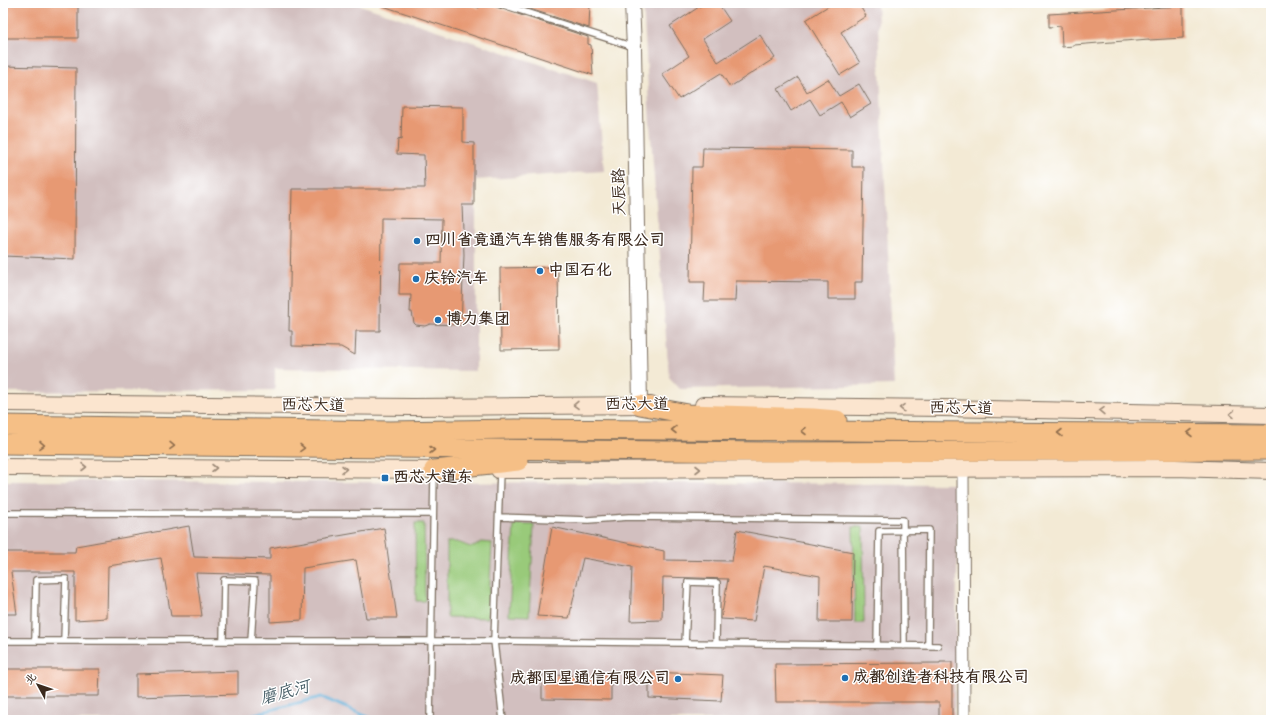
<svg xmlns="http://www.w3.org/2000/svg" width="1274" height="723" font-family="'Indie Flower','LXGW WenKai TC',sans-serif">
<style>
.industrial{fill:#d2bfbf}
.green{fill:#99ca7a;stroke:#6a7a4c}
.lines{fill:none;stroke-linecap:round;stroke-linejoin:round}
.stream{stroke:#5aabd5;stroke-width:3}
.building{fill:#e79973}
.service-casing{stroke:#7b6d5e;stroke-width:8}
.minor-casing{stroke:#7b6d5e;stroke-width:13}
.tertiary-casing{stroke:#7b6d5e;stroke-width:16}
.secondary-casing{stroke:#7b6d5e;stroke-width:18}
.trunk-casing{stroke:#7b6d5e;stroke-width:21}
.service{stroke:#fff;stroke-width:5.5}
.minor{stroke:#fff;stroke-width:11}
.tertiary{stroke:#fff;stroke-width:14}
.secondary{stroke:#fbe5cf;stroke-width:16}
.trunk{stroke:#f5bf86;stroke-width:19}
.oneway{stroke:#9b8876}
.oneway2{stroke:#8f6d4d}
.poi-dot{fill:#1f6fb2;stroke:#fff;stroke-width:1.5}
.labels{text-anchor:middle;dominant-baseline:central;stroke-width:3;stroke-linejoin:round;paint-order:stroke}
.street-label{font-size:16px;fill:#3b2a1e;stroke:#fff}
.poi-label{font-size:16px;font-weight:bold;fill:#3b2a1e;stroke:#fff;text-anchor:start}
.water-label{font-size:17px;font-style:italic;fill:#475e67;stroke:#fff}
</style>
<rect width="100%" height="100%" fill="#fff"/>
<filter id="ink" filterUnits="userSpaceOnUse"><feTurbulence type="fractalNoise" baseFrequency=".025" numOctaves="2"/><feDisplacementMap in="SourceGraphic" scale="8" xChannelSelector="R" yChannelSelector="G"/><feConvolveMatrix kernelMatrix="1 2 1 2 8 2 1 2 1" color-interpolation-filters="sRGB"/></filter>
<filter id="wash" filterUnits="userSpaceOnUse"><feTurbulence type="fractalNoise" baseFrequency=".012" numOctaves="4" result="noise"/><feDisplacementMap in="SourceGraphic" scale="16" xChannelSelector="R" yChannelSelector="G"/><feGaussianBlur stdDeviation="0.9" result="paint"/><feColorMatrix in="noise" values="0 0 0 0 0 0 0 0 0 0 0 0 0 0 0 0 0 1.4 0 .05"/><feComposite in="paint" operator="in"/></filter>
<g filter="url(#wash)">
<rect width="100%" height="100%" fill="#f3ead5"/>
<path class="industrial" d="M3,3H354L597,83L604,171L476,180V371L275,368V390L3,392Z
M643,3H877L894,385L680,389L669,377L650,124Z
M3,481L959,484L954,720H3Z"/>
<path class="green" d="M415,523H424L425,601H416Z
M514,524L534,525L529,616L509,615Z
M853,527H863L864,623H855Z
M447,542C450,542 454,542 457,542C468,545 471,551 481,542L492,543L488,618L447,617Z"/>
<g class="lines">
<path class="stream" d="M246,720L251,715L321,697L375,720"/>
</g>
<g id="blocks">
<path class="building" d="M3,3H78V38H3Z
M380,3H465L479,8V3H493L496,7L588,37V44L591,45L593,75L380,5Z
M511,3H590L589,28Z
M705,3H718L730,21L703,39L718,62L760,35L775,58L730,87L721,73L679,99L662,74L689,56L670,26Z
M833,3H858L866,16L841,32L860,63L840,75L806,20Z
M1183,6V38L1149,40V39L1074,45V46L1062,47L1061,26L1049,27V14Z
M3,66L76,68L75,259L3,256Z
M798,77L807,92L828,79L839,96L859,84L871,104L850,117L841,102L820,115L810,99L791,111L778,89Z
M402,106L463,107V142L474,143V205H462L464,255L461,325L430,324L425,326L416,325L414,323L412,312H410L411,295H399L400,263H441L442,219L381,218L380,331H356L355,355L341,347L292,346V331H289L292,189H396V188H425L424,155L397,154L398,139L401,140Z
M703,148L852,150V167H864L862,282H855V299H828V282L736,281L735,301H704L705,282H690L692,167H702Z
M558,267L559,349L501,350L500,268Z
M189,526L194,557L270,559V548L384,528L397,618H366L356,560L303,568L302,620L270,622V575L196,573L202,616H171L161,558L108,566L107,618L75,620V572H11L17,614H3V552H75L76,546Z
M552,527L664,551V560L732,561L737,530L853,552L852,622H819L820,576L764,566L754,621L721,619L728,579L663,577L662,620L630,621L632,567L583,558L569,618L537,616Z
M940,662H952V720H939V702H776L775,664L940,663Z
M3,669H100L99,696H3Z
M238,671V694L136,697V674Z
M649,672L723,675L721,701L649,698Z
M542,675L611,676V700L542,699Z"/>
</g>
</g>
<g filter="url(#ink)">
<use href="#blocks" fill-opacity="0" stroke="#7b6d5e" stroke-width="1"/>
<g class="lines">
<defs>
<path id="service" d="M497,3L634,47
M500,471L494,641L503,720
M3,513L433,514
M499,517L588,520L629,517L903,520L904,646
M3,641H494L938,646
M35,641L36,580L66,579L64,641
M223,641L224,580L255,581L251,641
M685,643L688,582L717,583L716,643
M877,645L879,531L929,530L928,646
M430,720L434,472"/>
<path id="minor" d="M963,469L964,720"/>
<path id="tertiary" d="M632,3L634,48L640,405"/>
<path id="secondary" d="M3,403L412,407L651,405
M703,405L943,408L1271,415
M3,467L445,470
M499,470L1175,468L1271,471"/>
<path id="trunk" d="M640,405L688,414L813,418L837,420
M3,425L390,431L515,429L1271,434
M3,444L772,452L1271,450
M434,470L518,461"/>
</defs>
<use href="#service" class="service-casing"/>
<use href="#minor" class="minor-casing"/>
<use href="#tertiary" class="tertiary-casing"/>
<use href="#secondary" class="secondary-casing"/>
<use href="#trunk" class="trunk-casing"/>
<use href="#service" class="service"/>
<use href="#minor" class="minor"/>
<use href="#tertiary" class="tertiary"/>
<use href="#secondary" class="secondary"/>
<use href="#trunk" class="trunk"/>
</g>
<defs><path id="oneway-chevron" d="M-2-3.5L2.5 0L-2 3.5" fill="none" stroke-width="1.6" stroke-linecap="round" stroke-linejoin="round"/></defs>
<g class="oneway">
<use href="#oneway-chevron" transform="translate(576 405) rotate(179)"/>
<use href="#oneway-chevron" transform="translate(902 408) rotate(-179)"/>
<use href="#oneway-chevron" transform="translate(1102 411) rotate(-179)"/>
<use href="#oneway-chevron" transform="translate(1232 414) rotate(-179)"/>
<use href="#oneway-chevron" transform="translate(84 467)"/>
<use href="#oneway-chevron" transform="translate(214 468)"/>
<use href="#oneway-chevron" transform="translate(344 469)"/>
<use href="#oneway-chevron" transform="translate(698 469)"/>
</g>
<g class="oneway2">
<use href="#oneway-chevron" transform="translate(674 430) rotate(-180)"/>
<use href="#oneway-chevron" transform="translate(804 431) rotate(-180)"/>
<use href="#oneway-chevron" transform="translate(1060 433) rotate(-180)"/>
<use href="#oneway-chevron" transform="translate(1190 433) rotate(-180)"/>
<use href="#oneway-chevron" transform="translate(42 445) rotate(1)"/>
<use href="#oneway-chevron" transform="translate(172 446) rotate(1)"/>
<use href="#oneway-chevron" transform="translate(302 448) rotate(1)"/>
<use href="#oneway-chevron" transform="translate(432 450)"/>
</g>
</g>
<g class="poi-dot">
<circle cx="417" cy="241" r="4"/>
<circle cx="540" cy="271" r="4"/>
<circle cx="416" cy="279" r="4"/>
<circle cx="438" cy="320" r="4"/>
<rect x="381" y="474" width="8" height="8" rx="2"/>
<circle cx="845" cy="678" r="4"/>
<circle cx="678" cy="679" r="4"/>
</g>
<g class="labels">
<g class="street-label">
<text transform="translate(620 192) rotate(-91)">天辰路</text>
<text x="637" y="405">西芯大道</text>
<text transform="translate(313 406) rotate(1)">西芯大道</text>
<text transform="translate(961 409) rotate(1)">西芯大道</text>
</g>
<g class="poi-label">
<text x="425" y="241">四川省竟通汽车销售服务有限公司</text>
<text x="548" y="271">中国石化</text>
<text x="424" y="279">庆铃汽车</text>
<text x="446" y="320">博力集团</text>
<text x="393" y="478">西芯大道东</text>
<text x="853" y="678">成都创造者科技有限公司</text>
<text x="670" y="679" text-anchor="end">成都国星通信有限公司</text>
</g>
<g class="water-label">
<text transform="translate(285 693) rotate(-15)">磨底河</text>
</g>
</g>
<rect width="1274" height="723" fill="none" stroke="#fff" stroke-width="16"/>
<g transform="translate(38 685) rotate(310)" stroke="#ffffff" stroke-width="3" paint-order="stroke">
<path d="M0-3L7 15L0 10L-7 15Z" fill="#3b2a1e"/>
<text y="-6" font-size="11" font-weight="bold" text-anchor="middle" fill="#3b2a1e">北</text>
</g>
</svg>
